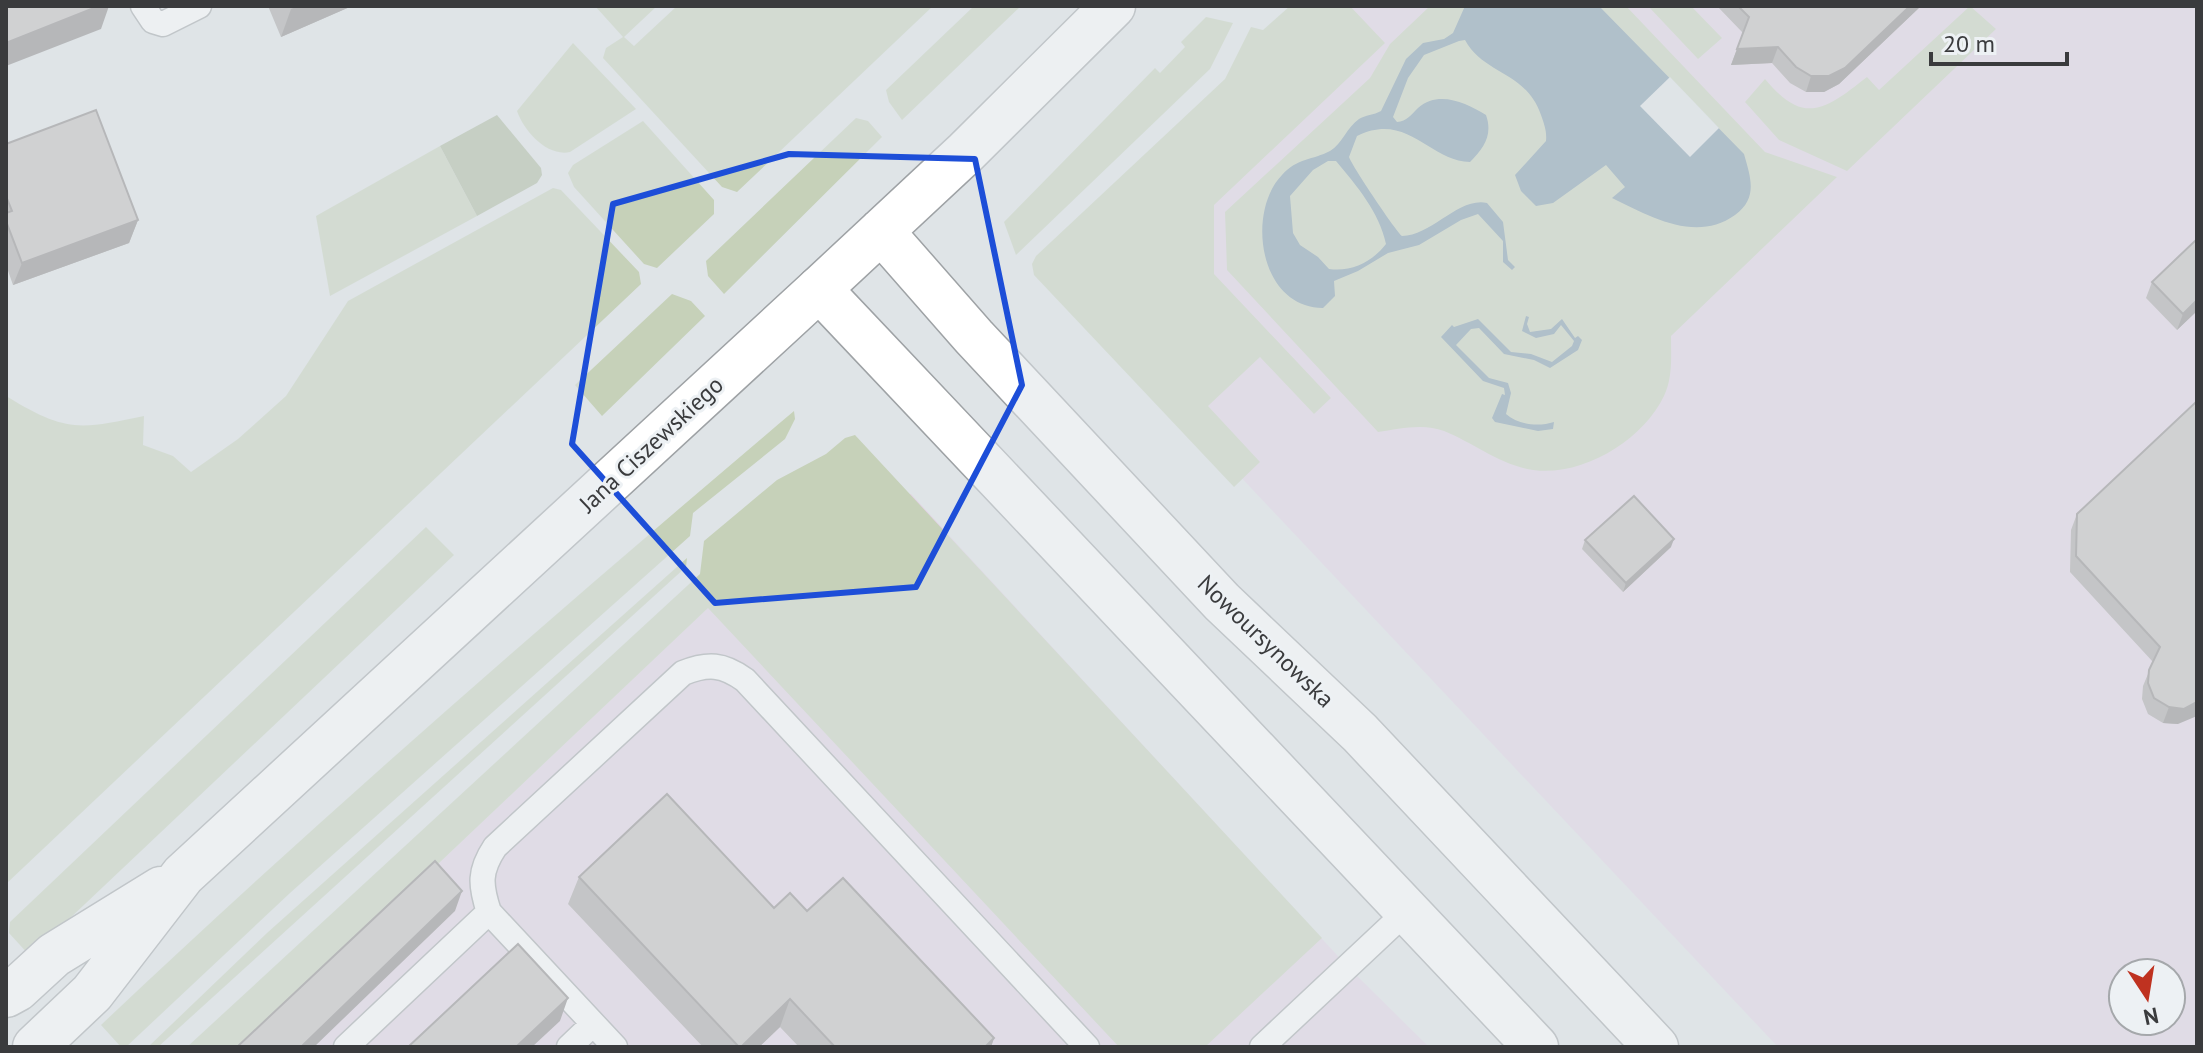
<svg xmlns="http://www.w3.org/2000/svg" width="2203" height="1053" font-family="'PT Sans',sans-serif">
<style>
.education{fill:#e3d3e5;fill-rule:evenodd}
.green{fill:#c6d1b9}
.forest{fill:#a8b599}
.water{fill:#7894a6;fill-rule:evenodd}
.pier{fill:#dfe4e7}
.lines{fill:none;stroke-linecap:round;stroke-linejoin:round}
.service-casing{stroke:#9ea2a5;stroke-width:27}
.minor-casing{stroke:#9ea2a5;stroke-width:47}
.tertiary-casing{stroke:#9ea2a5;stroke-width:47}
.service{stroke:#fff;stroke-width:24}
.minor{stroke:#fff;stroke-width:44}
.tertiary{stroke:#fff;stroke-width:44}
.wall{fill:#a4a09f}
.shaded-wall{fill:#868282}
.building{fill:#bfbab9;stroke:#868282;stroke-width:2}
.marked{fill:none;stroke:#1d4ed8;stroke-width:6;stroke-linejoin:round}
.labels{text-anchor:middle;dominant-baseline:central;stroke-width:6;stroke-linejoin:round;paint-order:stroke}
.street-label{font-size:24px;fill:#3a3b3d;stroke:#edf1f4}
</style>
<rect width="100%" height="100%" fill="#dfe4e7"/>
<path class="education" d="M1347,6H2197V1047H1778L1137,367L1142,201ZM2123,973H2171V1021H2123Z
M831,491L911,494L1348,967L1429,1047H245Z"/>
<path class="green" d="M595,6H657L624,37L634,46L677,6H933L737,192L722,187L603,58L606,48L623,37Z
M974,6H1021L902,120L889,102L886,90Z
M1290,6H1350L1385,43L1214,205V274L1331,398L1314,414L1260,357L1208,406L1260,462L1234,487L1034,275L1032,264L1036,256L1225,79L1251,27L1263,30Z
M1430,6H1626L1765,152L1837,177L1671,336C1671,356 1673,377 1664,396C1643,440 1583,477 1533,470C1500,465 1474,443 1444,431C1423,423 1399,429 1378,432L1227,270L1225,212L1370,78L1390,44Z
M1648,6H1691L1722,38L1698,59Z
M1970,6L1996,29L1847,171L1779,140L1745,102L1765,79C1804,126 1825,110 1867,77L1879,90Z
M1206,17L1233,23L1210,69L1016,255L1004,222L1155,68L1160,73L1185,47L1181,42Z
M573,43L636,109L570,152C547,157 524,131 517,111Z
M856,118L868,121L882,137L724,294L708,276L706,261Z
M643,121L714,200V214L657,268L644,264L574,187L568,173L573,165Z
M440,146L477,216L330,296L316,216Z
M553,188L561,190L639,272L641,284L6,884V396C65,432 78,430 144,416L143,445L173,456L191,472L238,439L286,396L348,301Z
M672,294L691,301L705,316L602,416L575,385Z
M794,411L795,419L785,439L693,513L690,536L290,893L126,1047H121L101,1025C325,813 558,611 794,411Z
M855,435L1322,938L1205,1047H1119L708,608L245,1047H187L700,574L704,541L777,480L826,454L845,438Z
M426,527L454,555L30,956L9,933L10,922Z
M687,558L686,567L158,1047H148L267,933Z"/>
<path class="forest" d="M497,115L541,168L542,175L537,183L477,216L440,146Z"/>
<path class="water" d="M1465,6H1599L1744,154C1751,179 1758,198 1735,215C1696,243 1651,217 1612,198L1625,187L1606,165L1553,203L1536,206L1521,191L1515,175L1546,141C1547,131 1544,124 1541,115C1526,71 1484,75 1465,40L1459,41L1424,55L1408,78L1393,117L1397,122C1407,121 1411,115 1418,108C1439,90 1466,103 1486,115C1493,135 1484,148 1470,162C1430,162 1408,111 1357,136L1349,157C1352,166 1397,233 1402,236C1432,236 1458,197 1487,203L1503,222L1508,260L1515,267L1512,270L1503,262V241L1478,214L1461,220L1419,245L1388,253L1358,271L1334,281L1335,296L1323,308C1259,308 1246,212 1282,175C1297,158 1313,160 1330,151C1342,144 1347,127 1359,119C1365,115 1374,115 1381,111L1406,59L1423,43L1444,39L1453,33ZM1328,161H1336C1357,186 1379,212 1386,244C1372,262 1352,272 1329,269L1318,257L1300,245L1293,233L1290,196L1313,170Z
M1526,316L1529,317L1527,324L1530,332L1551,329L1562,319L1575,338L1578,336L1582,340L1578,350L1550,368L1534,360L1504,354L1479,328L1471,329L1456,345L1489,378L1508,383L1511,393L1506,414C1518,425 1539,427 1554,422L1553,429L1538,431L1495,422L1492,418L1502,394L1505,395L1504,388L1483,381L1441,337L1452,325L1454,327L1478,319L1511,352L1531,354L1552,362L1572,346L1574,341L1561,325L1554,334L1536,338L1522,331Z"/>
<path class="pier" d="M1670,77L1719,128L1690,157L1640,106Z"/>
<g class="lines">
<defs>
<path id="service" d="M143,6L153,21L163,24L199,6
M489,912C480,885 479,871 495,847L683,673C708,663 723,664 745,680L1087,1047
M346,1047L489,912L615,1047
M569,1047L593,1024
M1262,1047L1407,911"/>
<path id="minor" d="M6,995L17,989L54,955L161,889
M35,1047L92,993L183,875L819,289"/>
<path id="tertiary" d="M1113,6L966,152L819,289L1536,1047
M881,231L974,337L1222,602L1360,733L1656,1047"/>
</defs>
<use href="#service" class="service-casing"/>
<use href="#minor" class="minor-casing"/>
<use href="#tertiary" class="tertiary-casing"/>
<use href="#service" class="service"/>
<use href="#minor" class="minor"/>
<use href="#tertiary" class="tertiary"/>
</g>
<path class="wall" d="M268,6H352L281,37Z
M1717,6H1921L1839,84L1824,92H1806L1790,83L1772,63L1731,65L1743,33Z
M6,144L138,220L129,243L13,285L6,265Z
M2152,282L2197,311L2177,330L2146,298Z
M2197,401L2178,724L2163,723L2148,714L2142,699L2143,686L2153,662L2070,572L2071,530L2077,514Z
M1585,540L1671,547L1623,592L1582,549Z
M579,877L774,908L807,911L994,1038L991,1047H799L780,1027L759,1047H703L568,904Z"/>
<path class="shaded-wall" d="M99,6H109L101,29L6,66V43Z
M298,6H352L281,37L291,9Z
M1910,6H1921L1839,84L1824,92H1806L1811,76Z
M1778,47L1772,63L1731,65L1737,49Z
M138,220L129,243L13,285L22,263Z
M2197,300V311L2177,330L2183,314Z
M1674,539L1671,547L1623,592L1626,583Z
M2197,702V716L2178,724L2163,723L2169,707Z
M462,891L455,911L314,1047H301Z
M568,998L560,1021L532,1047H516Z
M790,999L780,1027L759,1047H741Z
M994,1038L991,1047H985Z"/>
<path class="building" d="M6,6H99L6,43Z
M1738,6H1910L1845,68L1829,76H1811L1796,67L1778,47L1737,49L1749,17Z
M96,110L138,220L22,263L6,221V213L12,211L6,196V144Z
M2197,239V300L2183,314L2152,282Z
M2197,401V702L2184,709L2169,707L2154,698L2148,683L2149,670L2160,647L2076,556L2077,514Z
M1634,496L1674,539L1626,583L1585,540Z
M667,794L774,908L790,893L807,911L843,878L994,1038L985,1047H835L790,999L741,1047H739L579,877Z
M435,861L462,891L301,1047H237Z
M518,944L568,998L516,1047H408Z"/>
<path d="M0 0H2203V1053H0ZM789,154L975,159L1022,385L916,587L715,603L572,444L613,204Z" fill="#dfe4e7" fill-opacity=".55" fill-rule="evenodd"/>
<path class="marked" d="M789,154L975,159L1022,385L916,587L715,603L572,444L613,204Z"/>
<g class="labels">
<g class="street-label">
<text transform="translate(651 444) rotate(-43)">Jana Ciszewskiego</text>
<text transform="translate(1266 641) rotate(44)">Nowoursynowska</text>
</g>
</g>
<rect width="2203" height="1053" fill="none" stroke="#3a3b3d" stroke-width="16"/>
<g transform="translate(2147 997) rotate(168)"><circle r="38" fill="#edf1f4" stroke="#a5a8ab" stroke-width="2"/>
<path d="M0-6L14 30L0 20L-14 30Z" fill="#bf3220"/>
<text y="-12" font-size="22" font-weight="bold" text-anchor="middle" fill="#3a3b3d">N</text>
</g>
<path d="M1931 52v12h136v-12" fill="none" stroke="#3a3b3d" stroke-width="4"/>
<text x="1943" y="52" font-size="24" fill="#3a3b3d" stroke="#edf1f4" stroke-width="6" paint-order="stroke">20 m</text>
</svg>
